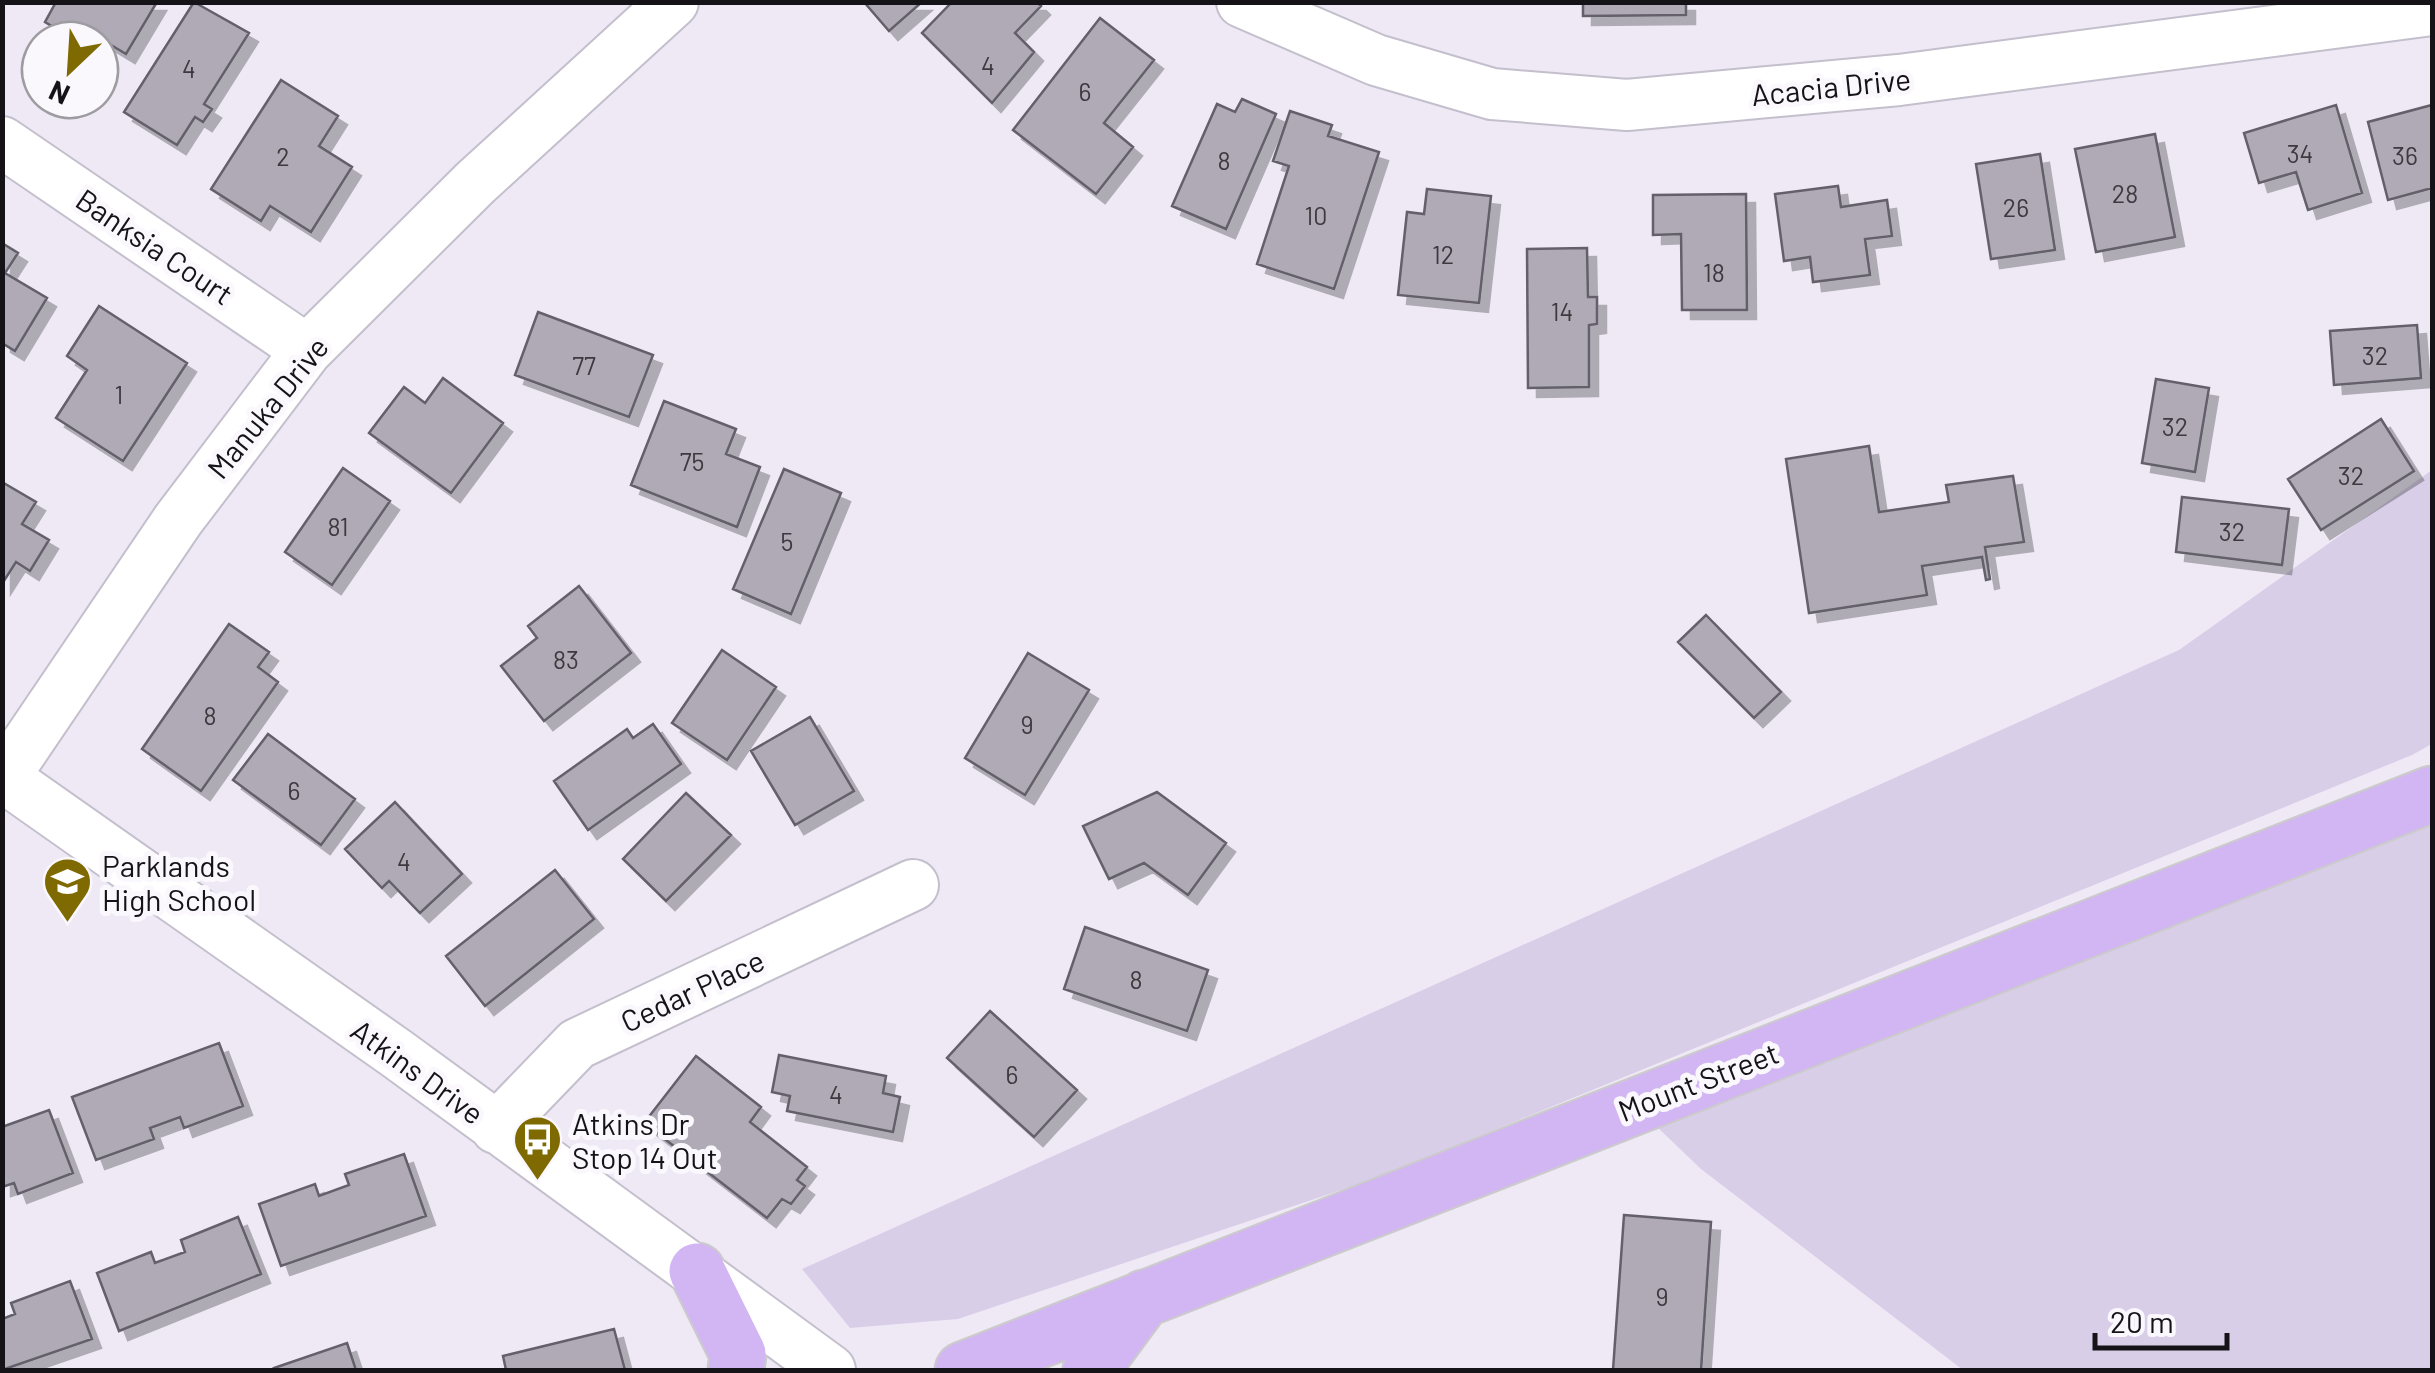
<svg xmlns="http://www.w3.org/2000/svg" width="2435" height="1373" font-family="Barlow,sans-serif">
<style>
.green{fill:#d9cee8}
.building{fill:#afaab6;stroke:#64606b;stroke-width:2.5;filter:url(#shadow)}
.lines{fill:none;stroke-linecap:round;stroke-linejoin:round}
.minor-casing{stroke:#c4bfcc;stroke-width:54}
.trunk-casing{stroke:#cccbcc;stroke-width:59}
.minor{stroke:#fff;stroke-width:50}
.trunk{stroke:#d2b6f3;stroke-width:55}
.labels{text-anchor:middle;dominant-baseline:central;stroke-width:10;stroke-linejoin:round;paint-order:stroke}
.number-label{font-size:25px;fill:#3c393f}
.street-label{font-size:30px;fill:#151317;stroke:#faf8fd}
.poi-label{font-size:30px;fill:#151317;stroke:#faf8fd;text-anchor:start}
</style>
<defs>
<filter id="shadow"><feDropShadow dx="9" dy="9" stdDeviation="0" flood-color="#0004"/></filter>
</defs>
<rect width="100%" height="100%" fill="#efe9f6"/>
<path class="green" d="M2432,470V744L2412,755L1377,1178L958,1319L850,1328L802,1269L2179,650Z
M2432,819V1370H1963L1701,1169L1657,1127Z"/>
<path class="building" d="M56,2H157L126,54L96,36L94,40H75L45,22Z
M194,2L249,33L204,104L212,109L203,122L195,117L177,145L124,112Z
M864,2H922L889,31Z
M952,2H1037L1041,6L1015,33L1034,52L992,103L922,33Z
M1583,2H1686V15L1583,16Z
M1100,18L1154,60L1104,123L1133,147L1096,194L1013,130Z
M281,80L338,116L319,146L352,167L311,232L270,206L261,221L211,189Z
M1242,99L1276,114L1226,229L1172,206L1217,104L1235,112Z
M2336,105L2362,193L2308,210L2296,172L2259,183L2244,133Z
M2432,105V188L2388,200L2368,122Z
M1290,111L1332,125L1328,136L1379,152L1334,289L1257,264L1289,166L1273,161Z
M2155,134L2175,237L2096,252L2075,149Z
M2040,154L2055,250L1991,259L1976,164Z
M1838,186L1841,207L1887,200L1892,236L1865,239L1870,275L1813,282L1810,257L1784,261L1775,194Z
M1427,189L1491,196L1479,303L1398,295L1407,212L1424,214Z
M1746,194L1747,310H1682L1681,234L1653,235V195Z
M2,243L18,253L5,273L47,298L15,351L2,343Z
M1587,248L1588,297H1597V324L1589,325V387L1528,388L1527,249Z
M99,306L187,363L123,461L56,418L87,370L67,356Z
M538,312L653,355L629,417L515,375Z
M2417,325L2421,378L2334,385L2330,331Z
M443,378L503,423L451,493L369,433L404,387L425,403Z
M2156,379L2209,388L2195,472L2142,463Z
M664,401L736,429L726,454L760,467L737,527L631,485Z
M2381,419L2414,471L2321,530L2288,479Z
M1869,446L1879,512L1949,502L1946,485L2013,476L2024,542L1985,547L1990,579L1986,580L1982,557L1922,566L1927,595L1809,613L1786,459Z
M343,468L390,501L332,585L285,552Z
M784,469L841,493L791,614L733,589Z
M2,482L36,502L22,524L49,540L30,571L16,562L2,584Z
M2182,497L2289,509L2282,565L2176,552Z
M579,586L631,653L544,721L501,666L537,638L528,626Z
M1706,615L1781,692L1754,718L1678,642Z
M229,624L269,652L258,667L278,682L201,791L142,749Z
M722,650L776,687L727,760L672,723Z
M1028,653L1089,690L1025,795L965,758Z
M810,717L854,791L795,825L751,751Z
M653,724L681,764L588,830L554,781L627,729L633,738Z
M268,734L355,799L321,845L233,780Z
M1157,792L1226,843L1188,895L1144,863L1109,879L1083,826Z
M686,793L731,835L666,901L623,859Z
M395,802L462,874L420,913L389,881L382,888L345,849Z
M555,870L594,919L485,1006L446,956Z
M1085,927L1208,970L1187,1031L1064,989Z
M990,1011L1077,1090L1034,1137L947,1058Z
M219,1043L243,1106L184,1128L180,1117L150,1128L154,1139L96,1160L72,1097Z
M779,1055L886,1076L883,1093L900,1097L893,1132L787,1111L790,1096L772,1092Z
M696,1056L761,1107L750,1122L807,1167L797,1180L805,1186L791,1204L782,1199L767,1218L644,1123Z
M49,1110L73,1173L18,1194L14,1183L2,1187V1127Z
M404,1154L426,1216L281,1266L259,1204L315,1184L319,1196L349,1185L345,1174Z
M1624,1215L1711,1222L1701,1370H1613Z
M238,1217L261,1274L119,1331L97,1273L151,1252L155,1263L185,1252L181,1240Z
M70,1281L92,1339L2,1370V1319L15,1314L11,1303Z
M614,1329L625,1370H506L503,1356Z
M347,1343L356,1370H275L274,1368Z"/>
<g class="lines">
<defs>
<path id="minor" d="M1242,2L1376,60L1492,94L1627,105L1899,80L2432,10
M2,142L307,350
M2,776L396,1053L830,1370
M4,777L178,520L307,350L475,183L673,2
M496,1128L577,1044L913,885"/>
<path id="trunk" d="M697,1271L738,1354L736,1370
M963,1370L2432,794
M1091,1370L1144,1298"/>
</defs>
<use href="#minor" class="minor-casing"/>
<use href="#trunk" class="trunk-casing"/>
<use href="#minor" class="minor"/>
<use href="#trunk" class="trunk"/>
</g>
<defs>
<symbol id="school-pin" viewBox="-11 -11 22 30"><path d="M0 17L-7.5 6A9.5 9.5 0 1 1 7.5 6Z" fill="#7f6a01" stroke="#faf8fd"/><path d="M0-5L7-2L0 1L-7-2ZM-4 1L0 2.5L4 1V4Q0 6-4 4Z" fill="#fff"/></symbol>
<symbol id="bus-pin" viewBox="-11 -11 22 30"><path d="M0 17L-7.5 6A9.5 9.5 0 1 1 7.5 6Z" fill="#7f6a01" stroke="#faf8fd"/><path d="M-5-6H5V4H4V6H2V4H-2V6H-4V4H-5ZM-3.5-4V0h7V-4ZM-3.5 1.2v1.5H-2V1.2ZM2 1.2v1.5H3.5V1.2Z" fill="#fff"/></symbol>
</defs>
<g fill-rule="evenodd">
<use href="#school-pin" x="40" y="854" width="55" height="75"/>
<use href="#bus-pin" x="510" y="1112" width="55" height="75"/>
</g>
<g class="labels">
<g class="number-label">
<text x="988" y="65">4</text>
<text x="189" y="68">4</text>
<text x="1085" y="91">6</text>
<text x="2300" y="153">34</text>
<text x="2405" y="155">36</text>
<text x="283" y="156">2</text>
<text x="1224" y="160">8</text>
<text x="2125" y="193">28</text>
<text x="2016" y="207">26</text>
<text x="1316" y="215">10</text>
<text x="1443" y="254">12</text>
<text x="1714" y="272">18</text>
<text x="1562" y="311">14</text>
<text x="2375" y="355">32</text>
<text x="584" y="365">77</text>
<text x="119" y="394">1</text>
<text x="2175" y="426">32</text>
<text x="692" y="461">75</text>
<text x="2351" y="475">32</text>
<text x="338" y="526">81</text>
<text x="2232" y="531">32</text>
<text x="787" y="541">5</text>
<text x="566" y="659">83</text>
<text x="210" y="715">8</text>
<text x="1027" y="724">9</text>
<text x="294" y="790">6</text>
<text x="404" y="861">4</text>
<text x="1136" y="979">8</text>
<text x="1012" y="1074">6</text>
<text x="836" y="1094">4</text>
<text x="1662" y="1296">9</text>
</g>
<g class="street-label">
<text transform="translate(1831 86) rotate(-6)">Acacia Drive</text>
<text transform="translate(155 246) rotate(34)">Banksia Court</text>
<text transform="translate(267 407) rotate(-51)">Manuka Drive</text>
<text transform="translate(692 990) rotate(-25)">Cedar Place</text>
<text transform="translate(418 1071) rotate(36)">Atkins Drive</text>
<text transform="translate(1698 1081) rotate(-21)">Mount Street</text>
</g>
<g class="poi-label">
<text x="102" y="865">Parklands<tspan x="102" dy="34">High School</tspan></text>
<text x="572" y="1123">Atkins Dr<tspan x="572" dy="34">Stop 14 Out</tspan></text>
</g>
</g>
<rect width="2435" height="1373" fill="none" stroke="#151317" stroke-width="10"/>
<g transform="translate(70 70) rotate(205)"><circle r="48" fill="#faf8fd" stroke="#9e9ca1" stroke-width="2.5"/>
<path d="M0-8L18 38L0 25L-18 38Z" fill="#7f6a01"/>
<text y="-15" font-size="28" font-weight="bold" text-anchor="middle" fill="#151317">N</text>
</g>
<path d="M2095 1333v15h132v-15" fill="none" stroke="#151317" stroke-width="5"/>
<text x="2110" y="1333" font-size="30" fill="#151317" stroke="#faf8fd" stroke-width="8" paint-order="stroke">20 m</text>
</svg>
